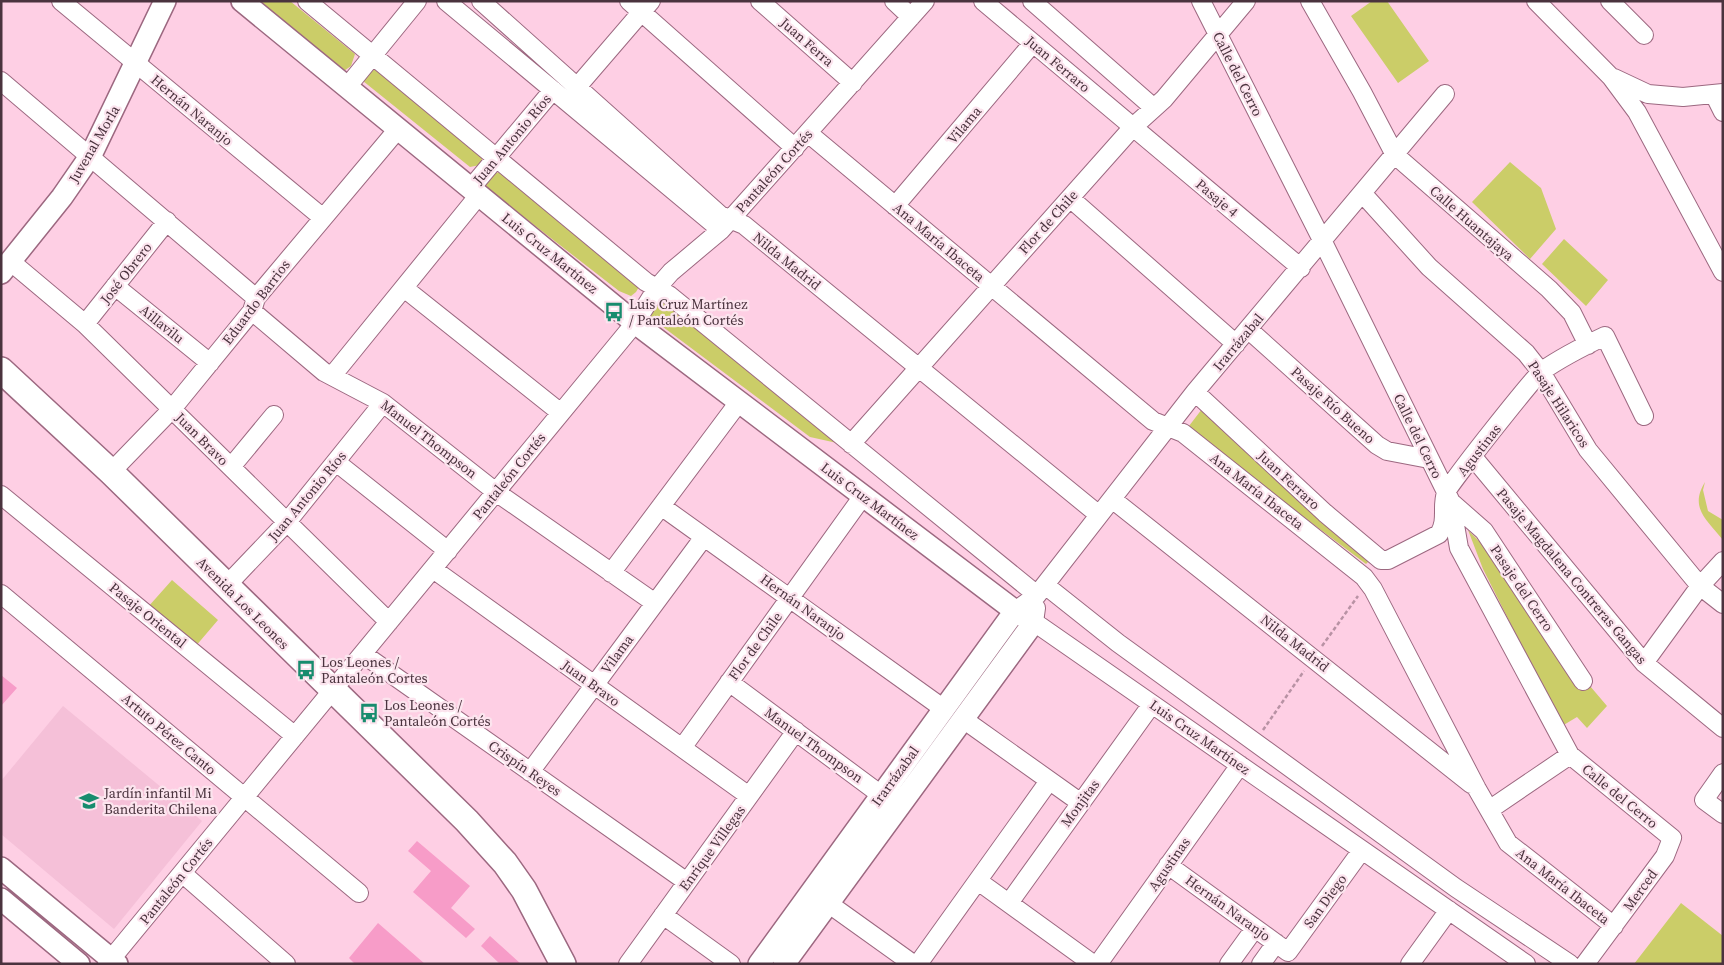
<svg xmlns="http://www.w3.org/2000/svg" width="1724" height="965" font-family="'Source Serif 4',serif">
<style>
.built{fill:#f5c0d8}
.green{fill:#cbcd68}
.building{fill:#f79cc8}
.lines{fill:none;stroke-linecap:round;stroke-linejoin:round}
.minor-casing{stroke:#9c6880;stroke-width:20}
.tertiary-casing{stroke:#9c6880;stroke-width:24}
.secondary-casing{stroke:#9c6880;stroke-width:28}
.path{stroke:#b892a4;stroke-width:2.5;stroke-dasharray:4 2.5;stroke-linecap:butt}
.minor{stroke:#fff;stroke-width:18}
.tertiary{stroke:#fff;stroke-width:21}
.secondary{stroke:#fff;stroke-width:25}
.labels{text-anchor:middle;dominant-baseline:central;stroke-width:4.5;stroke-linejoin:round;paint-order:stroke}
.street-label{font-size:14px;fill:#4a333e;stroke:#fce4ee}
.poi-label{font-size:14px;fill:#4a333e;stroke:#fce4ee;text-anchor:start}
</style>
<rect width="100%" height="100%" fill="#fecfe4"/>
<path class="built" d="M63,706L202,821L114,929L1,834V781Z"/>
<path class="green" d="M256,1H290L355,54L351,66L341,73Z
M1372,1H1387L1429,61L1398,83L1351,16Z
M371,64L483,156L480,165L470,167L363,81Z
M1510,162L1541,188L1556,229L1530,259L1472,202Z
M502,172L640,285L636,292L631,296L619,291L489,190L485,185L494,173Z
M1564,239L1608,280L1586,306L1542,264Z
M654,298L662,300L837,443L810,437L651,318L649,311Z
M1202,409L1369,561L1366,564L1235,465L1189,426Z
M1705,482L1703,490L1708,511L1723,520V540C1707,520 1689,508 1705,482Z
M1468,530L1482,544L1572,680L1590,686L1607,706L1587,728L1577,717L1562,726L1483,569Z
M172,580L218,620L195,647L148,607Z
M1681,903L1723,936V964H1634Z"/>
<path class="building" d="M1,675L17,688L1,706Z
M417,841L470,886L451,908L475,929L466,938L413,892L431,871L408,851Z
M378,923L425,964H355L349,958Z
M490,936L521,964H500L481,946Z"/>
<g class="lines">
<defs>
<path id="minor" d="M61,1L323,218
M307,1L646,282L669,295L1037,595
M446,1L715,225
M481,1L720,215L744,225L1099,515
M629,1L795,148
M760,1L853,83
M894,1L911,17
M983,1L1301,268
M1032,1L1154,108
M1201,1L1323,242L1451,502L1459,548L1570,755L1672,838L1665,856L1585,964
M1310,1L1362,92L1395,155L1549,289L1572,313L1588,345
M1536,1L1611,77L1637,112L1723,272
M1610,1L1644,35
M1614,78L1648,94L1683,97L1723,93
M1,81L256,298
M347,87L417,1
M577,87L651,1
M1714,94L1723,112
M808,133L1153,421L1183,433L1364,577L1373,589L1477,789L1508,843L1614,926
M471,188L553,90
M1363,194L1429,267L1526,353L1541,372L1588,450L1700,586L1723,604
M1070,198L1236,344
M895,206L1033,43
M10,261L85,324L389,622
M115,286L210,363
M404,288L561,413
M252,311L324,372L383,403L496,492L655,603
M85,324L167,221
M1249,330L1377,445L1387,451L1429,459
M332,376L479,195
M1195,392L1325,513L1381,560H1388L1439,534C1448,520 1441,507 1446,493C1448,485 1535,376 1542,371C1562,357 1584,346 1605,336L1644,416
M851,444L1133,127L1164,99L1246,1
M1473,457L1644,663L1723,728
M336,462L448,551
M231,467L274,415
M111,472L172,409L252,311L256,298L398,129
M1,495L295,736
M1112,499L1471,784
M1451,502L1484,531L1583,681
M661,506L944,709
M433,569L749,796
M611,573L739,402
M1045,585L1118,643L1456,888L1570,964
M226,586L287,522L383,403
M1,594L359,893
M1036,608L1034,622L1526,964
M1015,611L1037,595L1195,392L1445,94
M363,654L687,882
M1644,663L1700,586L1723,561
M729,682L892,803
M963,719L1081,803
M682,748L863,496
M530,772L704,537
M1723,773L1704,800L1723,814
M1489,810L1570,755
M1168,865L1288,952L1362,850
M182,873L286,964
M978,881L1093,964
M818,896L913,964
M1009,903L1152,704
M663,915L731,964
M107,964L635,323L657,288L671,272L721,230L925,1
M628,964L796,731
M918,964L1049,781
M1098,964L1240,765
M1229,964L1255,928
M1261,964L1276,943
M1410,964L1449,910"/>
<path id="tertiary" d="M242,1L635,323L1015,611L1034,622L784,964
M1,273L62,197L91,155L165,1
M1,868L117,964
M1,899L79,964
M759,964L1015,611"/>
<path id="secondary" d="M1,370L111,472L467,821L505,863L524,890L563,964"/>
</defs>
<use href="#minor" class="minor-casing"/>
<use href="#tertiary" class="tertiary-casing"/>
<use href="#secondary" class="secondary-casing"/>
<path class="path" d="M1322,646L1358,596
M1263,730L1304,671"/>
<use href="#minor" class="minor"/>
<use href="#tertiary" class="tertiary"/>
<use href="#secondary" class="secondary"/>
</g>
<defs>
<symbol id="bus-bare" viewBox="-9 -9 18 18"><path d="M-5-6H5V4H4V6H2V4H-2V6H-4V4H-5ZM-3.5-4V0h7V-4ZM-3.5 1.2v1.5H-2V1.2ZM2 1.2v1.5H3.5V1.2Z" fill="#178c6e" stroke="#fce4ee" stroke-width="2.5" paint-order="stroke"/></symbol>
<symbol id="school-bare" viewBox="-9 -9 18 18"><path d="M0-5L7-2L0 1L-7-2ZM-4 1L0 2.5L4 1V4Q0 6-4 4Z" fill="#178c6e" stroke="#fce4ee" stroke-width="2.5" paint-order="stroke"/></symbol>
</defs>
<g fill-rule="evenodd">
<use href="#bus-bare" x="600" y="298" width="28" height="28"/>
<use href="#bus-bare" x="292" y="656" width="28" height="28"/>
<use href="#bus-bare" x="355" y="699" width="28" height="28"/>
<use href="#school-bare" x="75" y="787" width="28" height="28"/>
</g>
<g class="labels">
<g class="street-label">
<text transform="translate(807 42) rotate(41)">Juan Ferra</text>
<text transform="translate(1058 64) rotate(40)">Juan Ferraro</text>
<text transform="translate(1238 74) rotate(63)">Calle del Cerro</text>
<text transform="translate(192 110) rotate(40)">Hernán Naranjo</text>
<text transform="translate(964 125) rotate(-50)">Vilama</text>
<text transform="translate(512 139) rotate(-50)">Juan Antonio Ríos</text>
<text transform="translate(94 144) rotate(-60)">Juvenal Morla</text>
<text transform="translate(774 171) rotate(-48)">Pantaleón Cortés</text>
<text transform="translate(1217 198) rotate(40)">Pasaje 4</text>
<text transform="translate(1048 222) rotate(-48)">Flor de Chile</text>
<text transform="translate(1472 223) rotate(41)">Calle Huantajaya</text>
<text transform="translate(939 242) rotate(40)">Ana María Ibaceta</text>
<text transform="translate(550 253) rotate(39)">Luis Cruz Martínez</text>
<text transform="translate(787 261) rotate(39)">Nilda Madrid</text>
<text transform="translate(126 273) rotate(-52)">José Obrero</text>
<text transform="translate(256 302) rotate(-53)">Eduardo Barrios</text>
<text transform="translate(162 324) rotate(39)">Aillavilu</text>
<text transform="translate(1238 342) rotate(-50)">Irarrázabal</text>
<text transform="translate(1559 404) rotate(57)">Pasaje Hilaricos</text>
<text transform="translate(1333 405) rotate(42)">Pasaje Río Bueno</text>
<text transform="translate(1418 436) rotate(64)">Calle del Cerro</text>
<text transform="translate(202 439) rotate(45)">Juan Bravo</text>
<text transform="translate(429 439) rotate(38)">Manuel Thompson</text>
<text transform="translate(1479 450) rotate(-52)">Agustinas</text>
<text transform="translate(509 476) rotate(-51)">Pantaleón Cortés</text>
<text transform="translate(1289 480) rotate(43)">Juan Ferraro</text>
<text transform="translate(1257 491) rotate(38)">Ana María Ibaceta</text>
<text transform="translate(307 496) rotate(-50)">Juan Antonio Ríos</text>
<text transform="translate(870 501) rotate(37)">Luis Cruz Martínez</text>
<text transform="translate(1572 576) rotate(50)">Pasaje Magdalena Contreras Gangas</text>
<text transform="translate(1522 588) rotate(56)">Pasaje del Cerro</text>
<text transform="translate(243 603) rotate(45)">Avenida Los Leones</text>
<text transform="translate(803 607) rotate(36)">Hernán Naranjo</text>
<text transform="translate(148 615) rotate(39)">Pasaje Oriental</text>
<text transform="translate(1295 643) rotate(38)">Nilda Madrid</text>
<text transform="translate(755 646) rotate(-54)">Flor de Chile</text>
<text transform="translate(617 654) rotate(-54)">Vilama</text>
<text transform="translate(591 683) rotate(36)">Juan Bravo</text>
<text transform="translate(169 734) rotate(40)">Artuto Pérez Canto</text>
<text transform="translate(1200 737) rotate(35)">Luis Cruz Martínez</text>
<text transform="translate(814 745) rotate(36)">Manuel Thompson</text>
<text transform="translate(525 768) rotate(35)">Crispín Reyes</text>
<text transform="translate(895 776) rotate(-54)">Irarrázabal</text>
<text transform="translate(1620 796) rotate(39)">Calle del Cerro</text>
<text transform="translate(1080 803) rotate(-54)">Monjitas</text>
<text transform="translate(712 848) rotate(-54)">Enrique Villegas</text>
<text transform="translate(1169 864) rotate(-55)">Agustinas</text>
<text transform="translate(176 881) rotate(-51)">Pantaleón Cortés</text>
<text transform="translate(1563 886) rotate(38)">Ana María Ibaceta</text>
<text transform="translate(1640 890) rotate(-54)">Merced</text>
<text transform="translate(1325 901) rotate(-54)">San Diego</text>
<text transform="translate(1228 908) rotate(36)">Hernán Naranjo</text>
</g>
<g class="poi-label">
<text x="629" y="304">Luis Cruz Martínez<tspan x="629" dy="16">/ Pantaleón Cortés</tspan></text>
<text x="321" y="662">Los Leones /<tspan x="321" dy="16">Pantaleón Cortes</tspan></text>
<text x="384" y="705">Los Leones /<tspan x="384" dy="16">Pantaleón Cortés</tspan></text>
<text x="104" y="793">Jardín infantil Mi<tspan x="104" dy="16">Banderita Chilena</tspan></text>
</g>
</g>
<rect width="1724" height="965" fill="none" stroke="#4a333e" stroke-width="5"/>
</svg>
